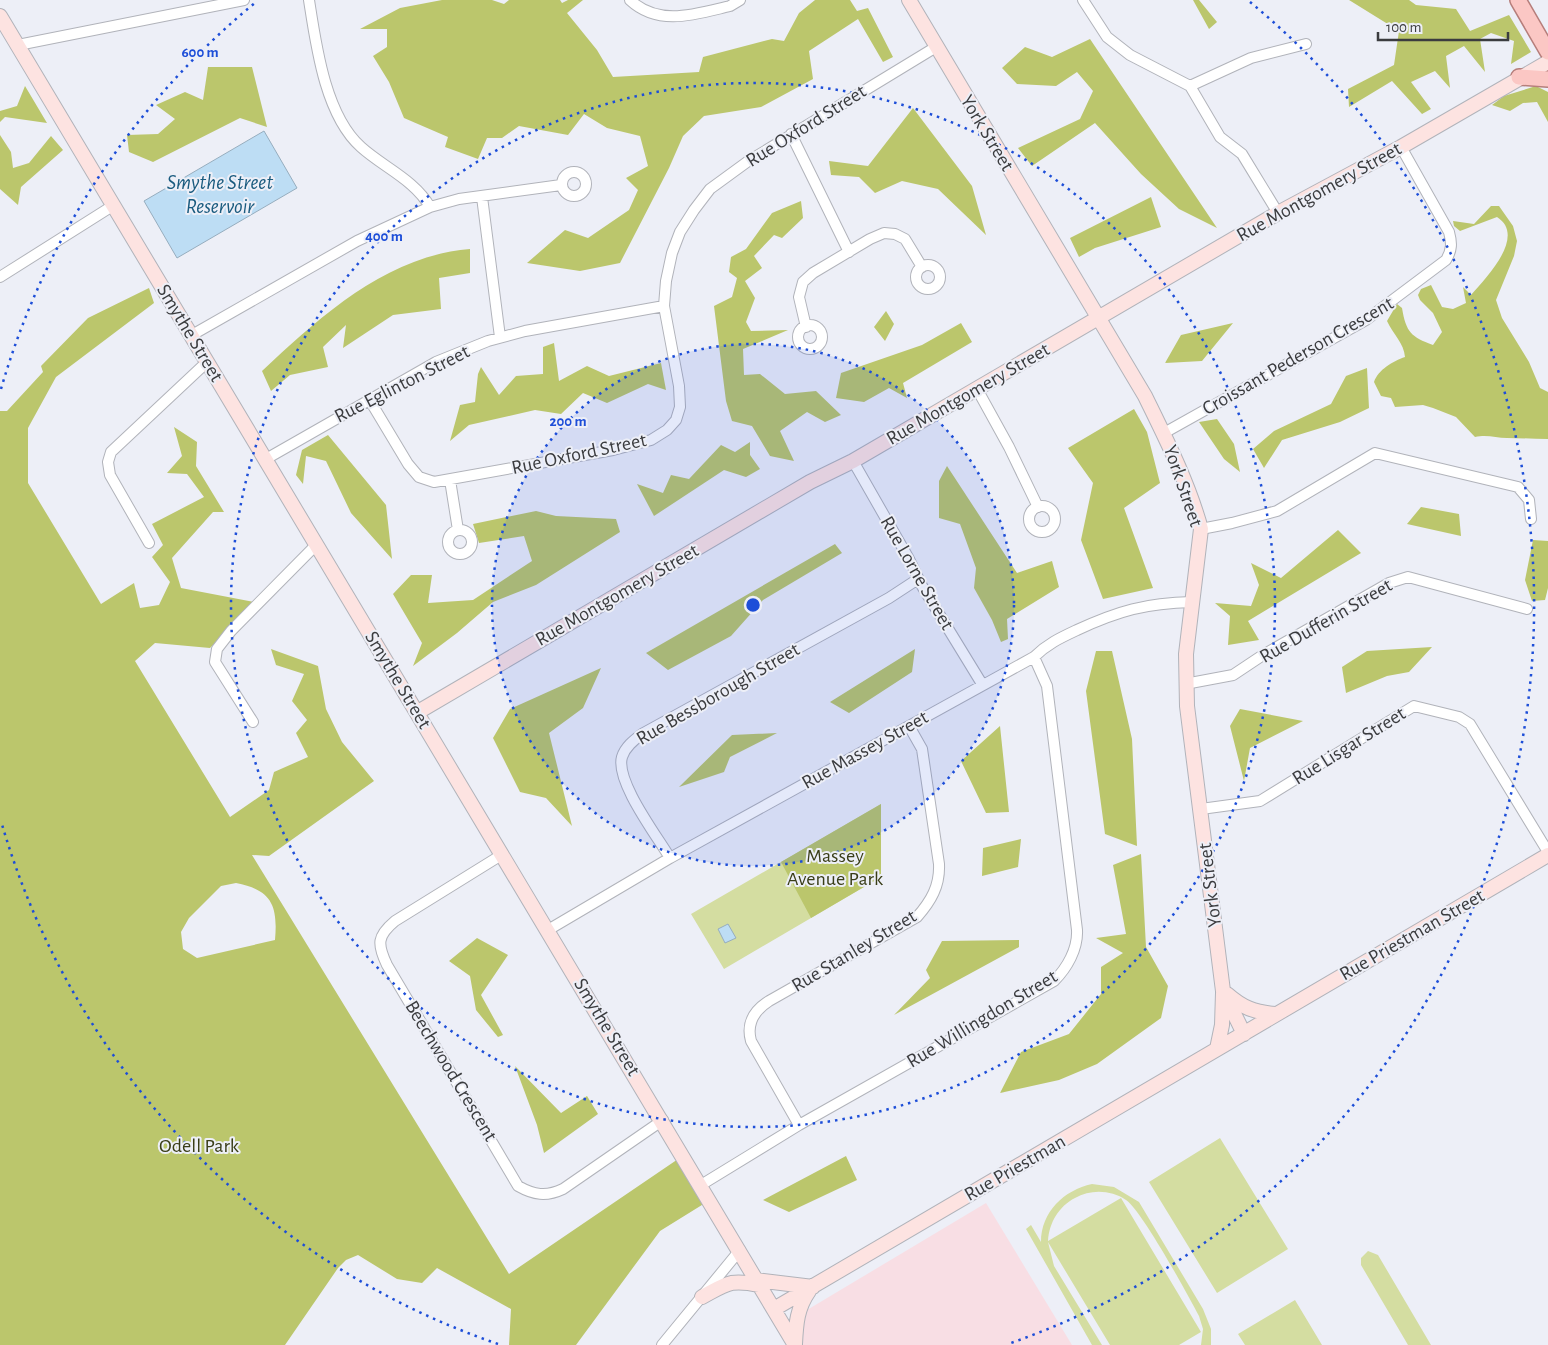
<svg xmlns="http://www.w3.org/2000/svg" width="1548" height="1345" font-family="'Alegreya Sans',sans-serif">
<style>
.commercial{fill:#f8dee4}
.green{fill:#d4dda1}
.forest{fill:#bbc66c;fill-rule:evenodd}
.water{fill:#bdddf4;stroke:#96adbe}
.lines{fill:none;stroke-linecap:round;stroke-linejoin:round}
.street-casing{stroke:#b1b3ba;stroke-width:12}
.secondary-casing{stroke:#b1b3ba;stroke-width:16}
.primary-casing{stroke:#b67e7b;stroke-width:18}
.street{stroke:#fff;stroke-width:10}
.secondary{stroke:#fde3e1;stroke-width:14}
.primary{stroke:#fbc7c4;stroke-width:15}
.ring{fill:none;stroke:#1d4ed8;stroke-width:2.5;stroke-dasharray:2.5 5}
.labels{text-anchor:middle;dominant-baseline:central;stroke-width:4;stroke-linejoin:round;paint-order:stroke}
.street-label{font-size:20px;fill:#3b3c3f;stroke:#edeff7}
.park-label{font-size:20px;fill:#393d17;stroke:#edeff7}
.water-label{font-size:21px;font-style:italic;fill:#1a5b7f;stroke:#edeff7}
.centre{fill:#1d4ed8;stroke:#edeff7;stroke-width:2.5}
.ring-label{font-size:15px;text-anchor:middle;font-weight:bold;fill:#1d4ed8;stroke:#edeff7;stroke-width:4;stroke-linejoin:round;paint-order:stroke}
</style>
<rect width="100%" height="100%" fill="#edeff7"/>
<path class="commercial" d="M986,1203L1072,1345H795L807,1310Z"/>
<path class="green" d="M881,804V877L724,969L691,914Z
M1220,1138L1288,1249L1217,1293L1149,1182Z
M1092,1184L1114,1187L1139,1202L1203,1309L1211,1329V1345H1201L1203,1329L1199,1316C1188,1295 1142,1211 1126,1200C1111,1190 1091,1189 1075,1198C1059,1206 1049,1223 1048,1241L1121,1198L1201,1332L1179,1345H1110L1048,1242L1054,1266L1102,1345H1092L1026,1229L1031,1225L1041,1242C1041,1212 1064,1190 1092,1184Z
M1368,1251L1378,1255L1431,1345H1408L1361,1265V1258Z
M1295,1300L1322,1345H1245L1238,1334Z"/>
<path class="forest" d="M442,0H492L504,4L509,0H560L562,3L568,0H583L567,13L597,50L613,77L699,72L703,57L772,39L784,41L799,13L815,0H850L857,11L868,8L893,57L883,62L858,19L809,51L813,79L761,107L704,116L683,136L669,168L620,263L580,271L527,263L565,230L588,238L629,210L638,190L626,178L648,166L640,136L607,128L584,114L568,135L519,126L502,138H487L478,159L445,147L448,137L404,118L389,82L373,56L387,47V29H360L400,8Z
M1193,0H1199L1217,22L1209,29Z
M1349,0H1409L1416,5L1456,9L1470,31L1509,15L1531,52L1511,64L1514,41L1491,33L1480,39L1485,72L1464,46L1446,56L1450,88L1435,71L1411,82L1431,109L1422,114L1392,81L1349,107L1348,89L1394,65L1399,31Z
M1090,39L1217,228L1179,209L1141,174L1095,123L1032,166L1018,148L1080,119L1093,91L1077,72L1056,86L1017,84L1002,68L1025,47L1052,57Z
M208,67H252L267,127L240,118L153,162L129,152L127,135L158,134L175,119L156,105L185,92L203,100Z
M25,86L47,123L5,117L0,122V111L17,106Z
M1536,86L1548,92V122L1537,102L1523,103L1510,111L1492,105L1504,96Z
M913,108L972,186L986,235L938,189L902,181L875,193L859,177L831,175L829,161L868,166Z
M0,135L11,152L13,168L29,163L51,136L63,150L21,187L18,205L0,189Z
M1151,197L1161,227L1095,248L1079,257L1070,238Z
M801,201L803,218L782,238L774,235L754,256L762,268L745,281L755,298L746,322L751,331L788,330L743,349L744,375L760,374L785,394L816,391L841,415L825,422L807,412L780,431L794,461L770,456L752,426L732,421L726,401L714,306L732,297L737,278L729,272L731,257L746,249L772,213Z
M1491,206H1499L1513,226L1517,241L1514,256L1496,300L1502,318L1529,362L1540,388L1548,392V439C1534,439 1521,438 1507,438C1496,438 1487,434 1475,437L1456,417L1433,408L1423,405L1395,407L1391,398L1381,396L1374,382C1378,370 1393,361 1405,357C1404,343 1393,334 1387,321L1397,304L1402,308C1406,332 1411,337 1433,345L1442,332L1433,313L1420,300L1418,295L1421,289L1431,285L1442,307L1453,309L1466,303L1463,287L1471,295C1486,278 1527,236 1497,217L1460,231L1454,226L1453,221L1474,224Z
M470,249V273L439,278L441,309L393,315L343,348L346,325L323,347L328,367L290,375L271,391L262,371C321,316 386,256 470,249Z
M149,288L154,303L56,377L28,428V483L101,604L134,583L140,608L159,605L170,582L152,557L163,545L152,524L204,497L187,474L167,473L182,456L174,427L197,442L196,466L224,512H213L172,558L181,588L254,602L210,648L155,643L135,661L230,817L269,790L274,772L308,757L296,733L307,720L292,701L304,674L276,665L271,649L318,666L326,709L342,742L374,781L269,856L252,855L509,1274L684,1155L710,1200L660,1231L576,1345H509L511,1309L437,1268L422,1283L397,1279L358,1255L346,1260L338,1268L285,1345H0V411H7L43,372L41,366L88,318ZM236,883C272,890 278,906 275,940L197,958L183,949L181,932L189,918L221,886Z
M886,311L894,324L885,341L874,327Z
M961,323L972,342L903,383L907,398L889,388L864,402L836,398L841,373L922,345Z
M1233,323L1202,361L1165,363L1181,335Z
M554,343L559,381L587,366L609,376L661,363L666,390L648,384L607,403L583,393L561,414L535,410L469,425L450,441L460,405L475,402L478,374L481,367L499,395L516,376L543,374V347Z
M1367,368L1369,408L1340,422L1282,440L1264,468L1253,449L1274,431L1331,404L1346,376Z
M1134,409L1147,432L1160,483L1124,508L1153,588L1103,599L1081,540L1093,483L1068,448Z
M1217,419L1234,444L1240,472L1224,459L1199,422Z
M328,435L386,505L392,559L351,513L326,461L306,456L303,484L296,475L302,450Z
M750,442V455L760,469L746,477L724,470L654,516L637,484L663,493L671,475L689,479L721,445L735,452Z
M947,466L1017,573L1052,561L1059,587L1007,619L1008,639L1001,642L992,620L974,588L976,568L960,524L939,518V481Z
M1421,507L1459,514L1461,536L1407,524Z
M536,511L556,516L616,519L620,532L536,585L493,602L457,633L413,666L422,643L393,594L411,575H432L428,603L473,600L532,561L524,536L479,543L473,524Z
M1338,530L1361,553L1248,621L1259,640L1228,645L1230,616L1215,603L1251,606L1259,585L1251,563L1281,578Z
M1533,540L1548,541V588L1545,600L1532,601L1525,580Z
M835,544L842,553L763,600L731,636L668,670L646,653Z
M1432,647L1409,672L1387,676L1346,693L1342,667L1367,651Z
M915,649L912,672L849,713L830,702Z
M1096,651H1112L1132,739L1137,846L1105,834L1086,691Z
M601,668L583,708L549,733L572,826L546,798L520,792L493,738L510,709Z
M1240,709L1303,721L1250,748L1244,781L1230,726Z
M1000,726L1009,812L986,813L961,761Z
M777,733L730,757L724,772L679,787L732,735Z
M881,804V877L811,918L781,862Z
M1021,839L1018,867L982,876L983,848Z
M1141,854L1146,947L1168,986L1161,1018L1097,1064L1059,1080L1000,1093L1021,1052L1069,1034L1101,994V967L1123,953L1096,938L1126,934L1113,865Z
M477,938L508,955L481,995L503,1035L498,1037L476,1010L470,976L449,961Z
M1019,940V947L894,1015L930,978L926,970L942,941Z
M515,1066L561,1113L587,1096L598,1114L544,1153L537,1125Z
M846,1156L857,1180L789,1212L763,1200Z"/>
<path class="water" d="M264,131L297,188L177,258L144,201Z
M728,924L736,938L725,943L718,929Z"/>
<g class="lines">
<defs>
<path id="street" d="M309,0C316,45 325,115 361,147C383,167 415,180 430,207
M630,0C659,27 696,14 730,6L740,0
M1083,0L1107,37L1130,55L1190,86L1220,137L1242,154L1278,213
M18,45L244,0
M1190,86L1251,58L1306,44
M791,134L849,252
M562 184a12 12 0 1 1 24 0a12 12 0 1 1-24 0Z
M482,197L500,337
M916 277a12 12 0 1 1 24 0a12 12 0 1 1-24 0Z
M0,277L114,205
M798 337a12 12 0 1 1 24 0a12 12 0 1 1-24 0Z
M806,327L799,297L803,282L813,273L870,239L884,233L895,234L905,239L922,267
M192,335L357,241L430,207L459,199L561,185
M977,389L1009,447L1038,507
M369,399L408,464L419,477L434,482L613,450L651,440L667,430L676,420L680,407L679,386L664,306L666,281L672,253L680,232L694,210L710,189L747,162L936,47
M1164,433L1366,320L1446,260C1452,250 1452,243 1449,232L1401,147
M266,459L436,362L488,341L525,331L664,306
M853,461L909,559L922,586L982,684
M450,480L458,530
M1029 519a13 13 0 1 1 26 0a13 13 0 1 1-26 0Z
M1201,529L1232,523L1277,511L1375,453L1518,487L1529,500L1531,519
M448 542a12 12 0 1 1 24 0a12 12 0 1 1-24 0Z
M149,543L110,475L108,462L111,452L207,362
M1185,684L1233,675L1263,655L1389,583L1408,577L1527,609
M253,722L215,662L217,649L231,631L317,544
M1201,809L1260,801L1414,706L1459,717L1470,724L1548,852
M503,854L395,921C377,936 377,944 387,965L518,1186C534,1195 546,1197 563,1189L663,1120
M670,858C657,836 615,781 622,757C625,747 634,740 642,734L889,598L918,579
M548,930L670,858L1034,657C1047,644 1060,638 1077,630C1118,611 1146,603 1192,602
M799,1125L751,1041C746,1023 755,1010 769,1001L917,917C931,901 940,886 939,864L922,749L909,726
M701,1185L799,1125L1054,981C1067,968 1078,949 1077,930L1047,686L1034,657
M662,1345L740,1250"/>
<path id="secondary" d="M909,0L1145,396C1166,439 1188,482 1201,529L1186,654L1187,706L1223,991L1244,1034
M0,16L795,1345
M418,712L810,482L853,461L1278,213L1401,147L1548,62
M1227,994C1243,1008 1254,1012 1275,1014
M1217,1049L1222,1025L1223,993
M756,1280L813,1287
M702,1297C728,1283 730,1279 760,1285
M774,1309L1548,855
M795,1344C796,1324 797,1308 809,1291"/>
<path id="primary" d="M1518,0L1548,52
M1519,77L1548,79"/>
</defs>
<use href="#street" class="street-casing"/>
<use href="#secondary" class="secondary-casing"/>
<use href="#primary" class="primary-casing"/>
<use href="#street" class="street"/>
<use href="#secondary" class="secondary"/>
<use href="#primary" class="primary"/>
</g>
<circle cx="753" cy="605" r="261" fill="#1d4ed8" fill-opacity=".12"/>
<g class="ring">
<circle cx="753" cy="605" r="261"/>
<circle cx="753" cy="605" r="522"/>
<path d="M498 1344A782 782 0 0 1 1 821M1 389A782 782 0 0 1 256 2M1250 2A782 782 0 0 1 1008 1344"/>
</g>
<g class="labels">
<g class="street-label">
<text transform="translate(806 126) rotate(-32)">Rue Oxford Street</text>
<text transform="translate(987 133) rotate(59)">York Street</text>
<text transform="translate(1319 192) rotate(-29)">Rue Montgomery Street</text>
<text transform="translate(190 333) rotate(59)">Smythe Street</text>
<text transform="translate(1298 356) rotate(-30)">Croissant Pederson Crescent</text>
<text transform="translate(402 384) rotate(-27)">Rue Eglinton Street</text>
<text transform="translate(968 394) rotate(-30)">Rue Montgomery Street</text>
<text transform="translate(579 454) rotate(-12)">Rue Oxford Street</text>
<text transform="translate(1183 486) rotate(71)">York Street</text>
<text transform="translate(917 573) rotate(60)">Rue Lorne Street</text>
<text transform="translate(617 595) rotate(-30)">Rue Montgomery Street</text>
<text transform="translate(1326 621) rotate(-30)">Rue Dufferin Street</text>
<text transform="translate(398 680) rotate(59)">Smythe Street</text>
<text transform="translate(718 694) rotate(-30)">Rue Bessborough Street</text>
<text transform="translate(1349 746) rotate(-32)">Rue Lisgar Street</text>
<text transform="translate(865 750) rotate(-29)">Rue Massey Street</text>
<text transform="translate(1210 885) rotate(-97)">York Street</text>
<text transform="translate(1412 935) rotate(-30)">Rue Priestman Street</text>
<text transform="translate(854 951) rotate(-31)">Rue Stanley Street</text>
<text transform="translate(982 1019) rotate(-31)">Rue Willingdon Street</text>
<text transform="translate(607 1027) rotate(59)">Smythe Street</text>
<text transform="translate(451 1071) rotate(59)">Beechwood Crescent</text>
<text transform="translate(1015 1168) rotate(-30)">Rue Priestman</text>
</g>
<g class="park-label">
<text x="835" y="856">Massey<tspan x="835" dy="23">Avenue Park</tspan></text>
<text x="199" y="1146">Odell Park</text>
</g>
<g class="water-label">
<text x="220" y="182">Smythe Street<tspan x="220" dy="24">Reservoir</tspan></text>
</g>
</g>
<circle cx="753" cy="605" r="8" class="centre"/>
<g class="ring-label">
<text x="200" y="57">600 m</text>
<text x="384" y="241">400 m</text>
<text x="568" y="426">200 m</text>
</g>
<path d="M1378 32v8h130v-8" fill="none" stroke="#3b3c3f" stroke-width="2.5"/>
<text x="1386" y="32" font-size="15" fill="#3b3c3f" stroke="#edeff7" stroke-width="4" paint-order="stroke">100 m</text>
</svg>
